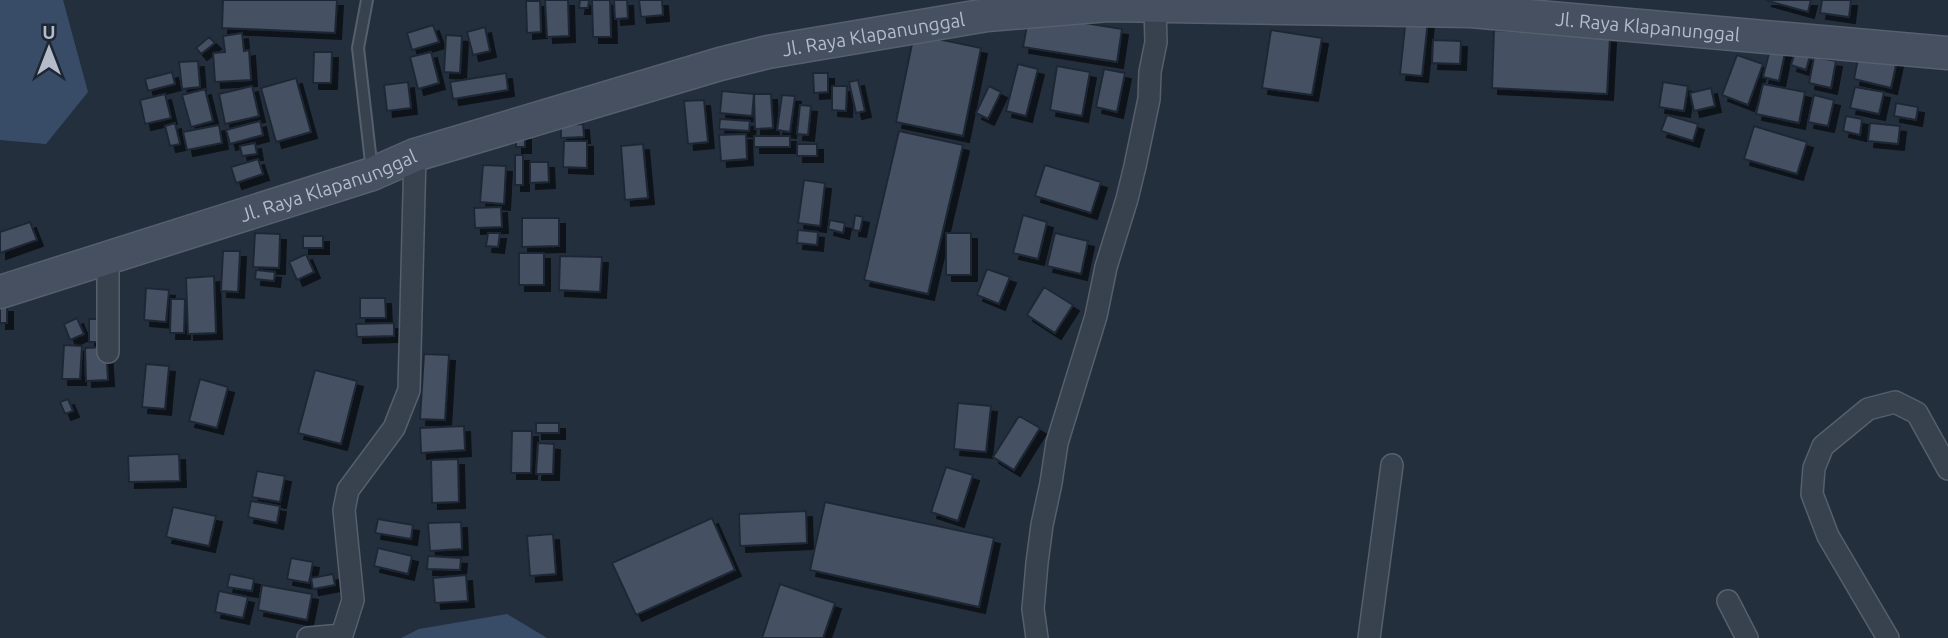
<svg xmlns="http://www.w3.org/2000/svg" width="1948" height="638" font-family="Ubuntu,sans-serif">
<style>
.water{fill:#394c67}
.building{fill:#455162;stroke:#1f2835;stroke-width:2;filter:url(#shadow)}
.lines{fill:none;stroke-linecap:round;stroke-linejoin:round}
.lane-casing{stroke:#565f6c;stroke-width:14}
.street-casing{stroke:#565f6c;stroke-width:24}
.secondary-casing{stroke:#565f6c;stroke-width:35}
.lane{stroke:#38414e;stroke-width:10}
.street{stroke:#38414e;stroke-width:21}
.secondary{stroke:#465061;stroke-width:32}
.labels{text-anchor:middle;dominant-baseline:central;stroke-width:5;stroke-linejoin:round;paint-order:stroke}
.street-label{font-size:19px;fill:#b4bcc9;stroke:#1d2633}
</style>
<defs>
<filter id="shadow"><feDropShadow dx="6" dy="6" stdDeviation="0" flood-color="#0009"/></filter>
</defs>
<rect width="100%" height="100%" fill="#242f3e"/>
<path class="water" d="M0,0H63L88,92L46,144L0,140Z
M507,614L547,638H401L419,629Z"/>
<path class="building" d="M223,0H337L335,33L222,28Z
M545,0H568L569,36L547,37Z
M580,0H589L588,8H579Z
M592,0H610L611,37H593Z
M614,0H627L628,18L615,19Z
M639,0H662L663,15L641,17Z
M1765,0H1811L1808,12Z
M1822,0H1851L1849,17L1820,13Z
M526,1H540L541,32L527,33Z
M1029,14L1122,29L1117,62L1023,47Z
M1406,17L1428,20L1422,76L1400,74Z
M433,25L439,42L412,50L407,33Z
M485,27L490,51L473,55L467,32Z
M1271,30L1322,38L1312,95L1262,88Z
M1494,30L1610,37L1607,94L1492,88Z
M242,33L244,51L249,50L251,80L215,82L213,53L225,52L223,36Z
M914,34L981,48L963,136L896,122Z
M446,35L462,36L460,73L444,72Z
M209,37L215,43L201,54L196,48Z
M1433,40L1461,41L1460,64L1432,63Z
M1771,45L1786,48L1779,81L1763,77Z
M1860,48L1898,56L1891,88L1854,79Z
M314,52H332L331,83H313Z
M431,52L439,83L418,89L410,57Z
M1795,52L1810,56L1806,70L1791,65Z
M1737,55L1763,64L1748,105L1722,95Z
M1814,57L1836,61L1831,88L1809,83Z
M198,61L200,87L182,89L179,62Z
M1018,64L1038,69L1026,116L1006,111Z
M1057,66L1090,72L1082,116L1050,110Z
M1104,69L1125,73L1117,112L1096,107Z
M172,72L175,84L148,91L145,79Z
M506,73L508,90L453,99L450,82Z
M813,73H828V92L814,93Z
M296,78L311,132L276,142L261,88Z
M858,80L865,111L856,113L849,82Z
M408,82L411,108L387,111L384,85Z
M1663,82L1688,86L1684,111L1659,107Z
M1763,84L1805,92L1799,123L1756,114Z
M252,86L259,116L225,124L219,94Z
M832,86H847L846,111L832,110Z
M989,86L1001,92L988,119L976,113Z
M1855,87L1884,92L1879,114L1850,108Z
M1711,88L1715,106L1694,111L1690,93Z
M205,89L213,121L191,127L182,95Z
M722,91L754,94L752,116L720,113Z
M165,94L171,118L145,124L140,100Z
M754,94H771L773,128L755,129Z
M782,95L795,96L790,132L777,130Z
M1814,95L1834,100L1828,126L1808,122Z
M704,100L708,142L688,144L684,101Z
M1896,103L1918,107L1916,120L1894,116Z
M800,105L811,106L808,135L797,134Z
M1667,115L1698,124L1693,141L1661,131Z
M1846,116L1862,119L1860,135L1843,131Z
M720,119L750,121L749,131L719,129Z
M260,121L263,135L230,144L226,130Z
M175,123L180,144L170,146L165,126Z
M1870,123L1900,126L1898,144L1868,141Z
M583,124L584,137L561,138V125Z
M219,125L222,143L187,150L183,132Z
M1754,126L1807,142L1797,174L1744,159Z
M899,131L963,145L928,294L864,280Z
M516,134H525V147H516Z
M746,134L747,159L721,161L719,135Z
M754,136H790V147H754Z
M564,141H587V168L563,167Z
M255,143L257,154L242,156L240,146Z
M643,144L648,198L625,200L621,146Z
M797,144H817V156H797Z
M515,155H523V185H515Z
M258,159L263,174L236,183L231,167Z
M530,162H548L549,182L530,183Z
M483,165L506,166L504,204L480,202Z
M1045,165L1101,182L1091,213L1035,196Z
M804,180L825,183L820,226L798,223Z
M501,207L502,227L475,228L474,208Z
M855,215L863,217L860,231L853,230Z
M1023,215L1047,222L1038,259L1013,253Z
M522,218H559V246L522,247Z
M830,220L845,223L843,233L828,229Z
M30,222L37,240L0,253V232Z
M798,230L818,232L817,245L797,243Z
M255,233L280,234L279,268L253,267Z
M488,233H500L498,247L486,246Z
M946,233H971V275H946Z
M1055,233L1088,241L1081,274L1047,266Z
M303,236H323V248H303Z
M223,251H240L238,292L221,291Z
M519,253H544V285H519Z
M306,254L314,272L297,280L289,262Z
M560,256L602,257L600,292L559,290Z
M987,269L1010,277L999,304L977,295Z
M256,270L275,272L274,281L255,279Z
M214,276L216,333L188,334L186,278Z
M1044,287L1073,305L1055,333L1027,315Z
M146,288L169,290L166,322L144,320Z
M360,298H385L386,318H360Z
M171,299H185L184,333H170Z
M0,306H7V323H0Z
M77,318L84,334L70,340L64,324Z
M89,319H107V342H89Z
M394,323V336L357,337L356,324Z
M64,345L82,346L80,379H62Z
M106,347L108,380L86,381L85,348Z
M424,354L449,355L445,420L420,419Z
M146,364L169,366L165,409L142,407Z
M315,370L357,381L341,444L298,433Z
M200,379L228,387L217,428L189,421Z
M68,399L73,411L65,414L60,402Z
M958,403L991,406L986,452L954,449Z
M1019,416L1040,428L1014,470L993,457Z
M536,423H559V433H536Z
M464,426L465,450L421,453L420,428Z
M512,431H532L531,473H511Z
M538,443L554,444L553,474H536Z
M179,454L180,481L129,482L128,456Z
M458,459L459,502L432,503L431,460Z
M946,467L973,475L958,521L931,512Z
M257,471L285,476L280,502L252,497Z
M251,501L280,506L277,523L248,517Z
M825,502L994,538L979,607L810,570Z
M173,507L216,516L209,546L166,537Z
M806,511L807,543L740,546L739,514Z
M712,518L735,570L636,615L612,563Z
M378,519L413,525L411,539L375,533Z
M461,522L462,549L430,551L428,523Z
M553,534L556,574L530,576L527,536Z
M378,548L412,556L408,574L374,566Z
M428,556L461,558L460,570L427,569Z
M291,558L313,562L309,583L287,579Z
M230,574L254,579L252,591L227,587Z
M333,574L335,585L313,589L311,578Z
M466,575L468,601L435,603L433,578Z
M780,584L835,603L823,638H762Z
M262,585L312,594L307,620L258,610Z
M219,591L248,597L243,618L215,612Z"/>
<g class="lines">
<defs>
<path id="lane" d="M367,0L358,48L372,171"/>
<path id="street" d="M108,352V258
M1728,601L1747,638
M308,638L342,635L353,600L344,510L348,490L394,428L409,390L415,155
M1037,638L1033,609L1037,563L1042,525L1051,483L1057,443L1096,316L1106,267L1127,199L1135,166L1149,99L1150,72L1156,42L1155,6
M1369,638L1392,465
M1888,638L1828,536L1812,494L1814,468L1823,446L1868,409L1895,402L1917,413L1948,469"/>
<g id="secondary">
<path id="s1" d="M0,292L372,174L415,155L720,64L768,52L987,15L1108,5L1471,11L1948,53"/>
</g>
</defs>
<use href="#lane" class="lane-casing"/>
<use href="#street" class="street-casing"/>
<use href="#secondary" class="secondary-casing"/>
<use href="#lane" class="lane"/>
<use href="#street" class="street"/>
<use href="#secondary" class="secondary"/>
</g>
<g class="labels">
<g class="street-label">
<text stroke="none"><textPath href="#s1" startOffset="1689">Jl. Raya Klapanunggal</textPath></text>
<text stroke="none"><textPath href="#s1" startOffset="912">Jl. Raya Klapanunggal</textPath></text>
<text stroke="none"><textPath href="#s1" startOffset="345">Jl. Raya Klapanunggal</textPath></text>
</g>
</g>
<g transform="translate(49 49)" stroke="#1d2633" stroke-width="5" paint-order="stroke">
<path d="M0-5L12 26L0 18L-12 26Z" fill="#b4bcc9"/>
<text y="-10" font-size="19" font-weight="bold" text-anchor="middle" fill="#b4bcc9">U</text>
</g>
</svg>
